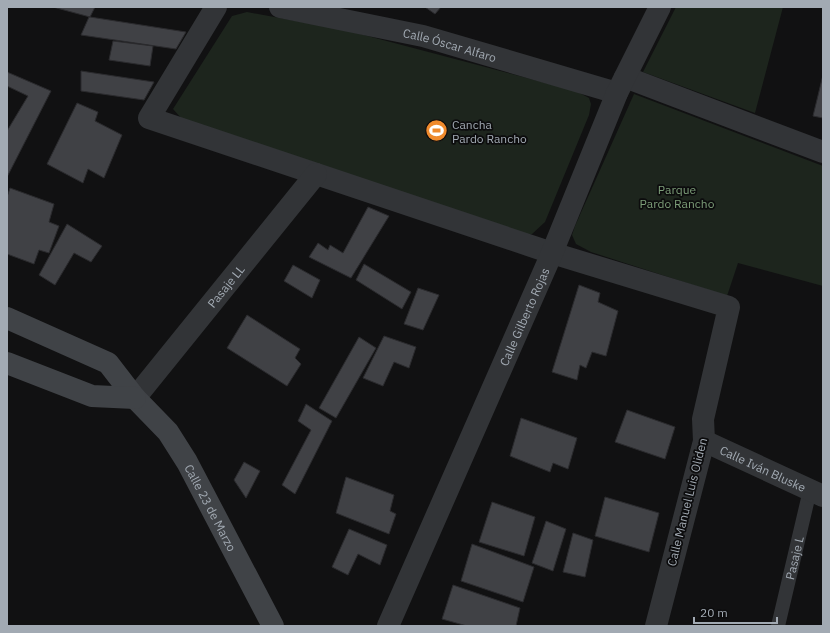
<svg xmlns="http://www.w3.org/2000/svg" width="830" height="633" font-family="'IBM Plex Sans',sans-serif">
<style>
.green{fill:#1d251d}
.building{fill:#404145;stroke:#2b2b2e}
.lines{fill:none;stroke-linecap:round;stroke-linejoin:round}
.lane{stroke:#323437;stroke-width:14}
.street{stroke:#323437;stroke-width:22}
.secondary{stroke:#404347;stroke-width:22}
.labels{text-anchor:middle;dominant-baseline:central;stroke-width:3.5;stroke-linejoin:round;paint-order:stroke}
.street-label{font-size:12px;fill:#a2aab3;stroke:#0c0c0d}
.poi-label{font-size:12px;fill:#a2aab3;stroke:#0c0c0d;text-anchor:start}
.park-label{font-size:12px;fill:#7d9e79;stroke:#0c0c0d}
</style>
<rect width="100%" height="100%" fill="#111112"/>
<path class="green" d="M676,7H783L755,113L643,72Z
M247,12L345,30L576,91L589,98L591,104L589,115L545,222L532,234L523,235L182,119L173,109L232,16Z
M634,94L823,166V286L738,263L727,296L591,252L576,244L572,235L575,226Z"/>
<path class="building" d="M53,7H95L90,17Z
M425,7H441L435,14Z
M89,17H90L186,32L176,49L81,35Z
M113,41L153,46L150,66L109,60Z
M81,71L154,82L144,100L81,91Z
M7,72L51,91L7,177V131L28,96L7,86Z
M823,75V118L813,116Z
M77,103L98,112L95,121L122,135L104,178L88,169L83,183L47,164Z
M10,188L54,204L49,222L59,226L49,253L39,250L34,264L7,254V197Z
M368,207L389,216L351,278L309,257L318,243L328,250L330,245L343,253Z
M67,224L102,246L91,262L74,253L55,285L39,275Z
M364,264L411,292L402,309L356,280Z
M293,265L320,280L312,298L284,281Z
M579,285L600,293L598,302L618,311L606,356L592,352L586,368L580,365L577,380L552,372Z
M418,288L439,295L423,330L404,324Z
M247,315L300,349L295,358L301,364L287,386L227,348Z
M384,336L416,347L409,368L394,362L383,386L363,378Z
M359,337L376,348L336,418L319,408Z
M306,404L332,421L295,494L282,485L311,430L298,421Z
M627,410L675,427L665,459L615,442Z
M521,418L577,438L568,469L553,463L550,472L510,456Z
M244,462L260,471L246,498L234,480Z
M346,477L394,495L390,511L396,514L389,534L336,513Z
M605,497L659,513L649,552L595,536Z
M492,502L535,517L524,556L479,542Z
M546,521L566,529L553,571L532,563Z
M349,529L387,545L380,565L358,554L348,575L332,567Z
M573,533L593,540L585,577L563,572Z
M472,544L534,567L523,602L461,581Z
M453,585L520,608L516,626H467L442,619Z"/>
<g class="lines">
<path class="lane" id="s1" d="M778,626L810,490"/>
<g class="street">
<path d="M216,7L149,118L552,253L729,307L703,419L704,441L656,626"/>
<path id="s2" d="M280,7L423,36L617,93"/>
<path d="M625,77L823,152"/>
<path id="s3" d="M135,398L316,174"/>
<path id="s4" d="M704,441L823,496"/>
<path id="s5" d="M388,626L552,253L617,93L660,7"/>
</g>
<g class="secondary">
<path id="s6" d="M7,318L108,363L135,398L168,432L187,462L273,626"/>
<path d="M7,363L92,396L135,398"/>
</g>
</g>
<defs>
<symbol id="stadium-disc" viewBox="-11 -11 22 22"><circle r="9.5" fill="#ef8a2c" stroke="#0c0c0d"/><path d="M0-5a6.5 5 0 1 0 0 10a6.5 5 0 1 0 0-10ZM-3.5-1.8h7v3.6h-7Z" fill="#fff"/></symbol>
</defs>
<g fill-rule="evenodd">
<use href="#stadium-disc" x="424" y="118" width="25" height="25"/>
</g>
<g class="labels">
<g class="street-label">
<text stroke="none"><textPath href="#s2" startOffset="174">Calle Óscar Alfaro</textPath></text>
<text stroke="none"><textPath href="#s3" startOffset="144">Pasaje LL</textPath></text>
<text stroke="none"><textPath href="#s5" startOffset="338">Calle Gilberto Rojas</textPath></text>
<text stroke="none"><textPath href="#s4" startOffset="65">Calle Iván Bluske</textPath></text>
<text transform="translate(687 502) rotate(-76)">Calle Manuel Luis Oliden</text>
<text stroke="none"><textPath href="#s6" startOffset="289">Calle 23 de Marzo</textPath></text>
<text stroke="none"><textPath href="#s1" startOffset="70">Pasaje L</textPath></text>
</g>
<g class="poi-label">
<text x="452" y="124">Cancha<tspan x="452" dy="14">Pardo Rancho</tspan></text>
</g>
<g class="park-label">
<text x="677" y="189">Parque<tspan x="677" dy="14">Pardo Rancho</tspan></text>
</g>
</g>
<rect width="830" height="633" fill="none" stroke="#a2aab3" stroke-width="16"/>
<path d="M694 617v6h83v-6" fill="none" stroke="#a2aab3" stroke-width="2"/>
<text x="700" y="617" font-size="12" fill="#a2aab3" stroke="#0c0c0d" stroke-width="3" paint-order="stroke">20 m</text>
</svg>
